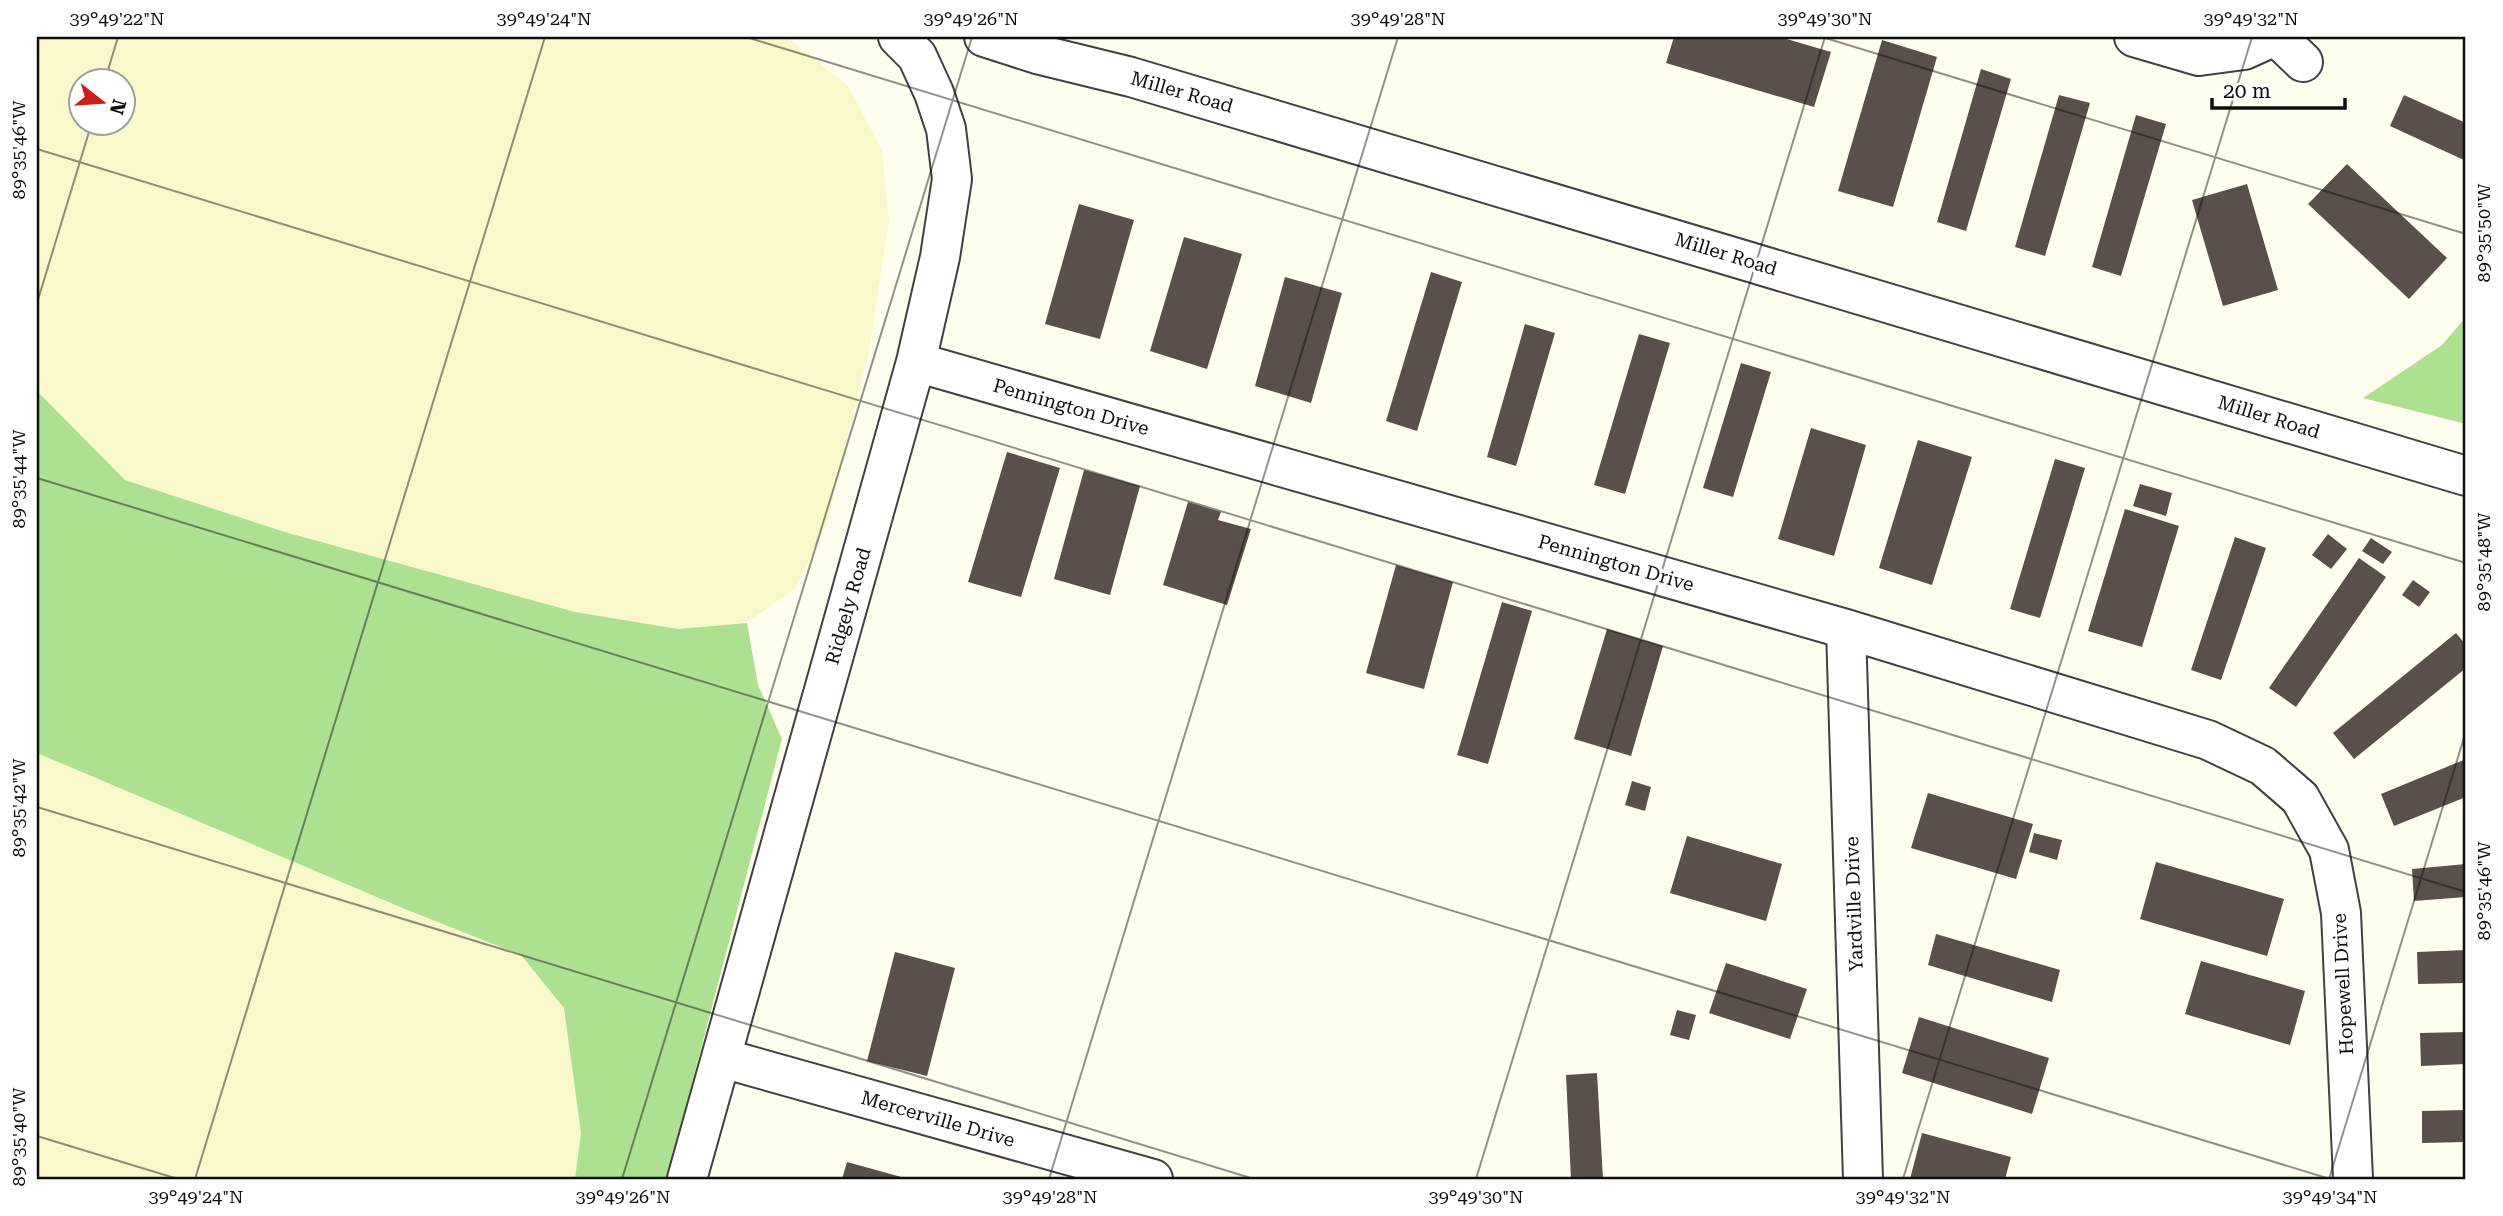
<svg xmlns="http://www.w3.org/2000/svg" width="2503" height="1216" font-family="'Roboto Serif',serif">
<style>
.farmland{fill:#f8f8cb;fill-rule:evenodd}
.forest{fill:#aee091}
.building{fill:#585049}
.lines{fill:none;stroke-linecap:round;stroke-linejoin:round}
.minor-casing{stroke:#414141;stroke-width:42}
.minor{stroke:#fff;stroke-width:38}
.ticks{fill:none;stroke:#0e0e0e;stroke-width:2;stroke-opacity:0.45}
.labels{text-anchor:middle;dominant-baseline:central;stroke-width:7;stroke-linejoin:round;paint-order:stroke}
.street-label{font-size:19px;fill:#0e0e0e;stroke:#fff}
.neatline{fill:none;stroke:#0e0e0e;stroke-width:2.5}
.ticks-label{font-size:18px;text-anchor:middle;fill:#0e0e0e}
</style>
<rect width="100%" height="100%" fill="#fffdee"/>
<path class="farmland" d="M37,37H784L790,39L848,86L882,150L889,222L869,351L827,523L796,588L747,623L678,629L575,612L285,532L125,480L37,391ZM80,80H122V122H80Z
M37,753L405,909L521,955L564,1008L581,1133L575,1179H37Z"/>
<path class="forest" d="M2466,317V424L2363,398L2442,345Z
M37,391L125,480L285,532L575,612L678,629L747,623L758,685L782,739L667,1179H575L581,1133L564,1008L521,955L405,909L37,753Z"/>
<path class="building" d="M1674,37H1780L1831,52L1814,107L1666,63Z
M1882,40L1937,57L1893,207L1838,191Z
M1981,69L2011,79L1966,231L1937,222Z
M2059,95L2090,103L2045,256L2015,247Z
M2404,95L2466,123V161L2390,126Z
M2136,115L2166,124L2121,276L2092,267Z
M2347,164L2447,258L2409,299L2308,204Z
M2247,184L2278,290L2223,306L2192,200Z
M1079,204L1134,220L1100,339L1045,324Z
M1184,237L1242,254L1207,369L1150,351Z
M1431,272L1462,282L1417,431L1386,421Z
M1285,277L1342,293L1311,403L1255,386Z
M1525,324L1555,333L1516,466L1487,457Z
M1639,334L1670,343L1625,494L1594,485Z
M1741,363L1771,372L1733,497L1703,488Z
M1811,428L1866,445L1834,556L1778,539Z
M1918,440L1972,457L1932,585L1879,568Z
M1007,452L1060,468L1021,597L968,582Z
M2055,459L2085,468L2040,618L2010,609Z
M1084,470L1140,486L1110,595L1054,579Z
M2140,484L2172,493L2166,516L2133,506Z
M1188,502L1221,512L1218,520L1251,529L1227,605L1163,585Z
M2125,509L2179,526L2142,647L2088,631Z
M2328,534L2347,549L2331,569L2312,555Z
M2235,537L2266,548L2221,680L2191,670Z
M2371,538L2392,552L2383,564L2362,551Z
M2359,558L2386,577L2296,707L2269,688Z
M1396,565L1453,582L1424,689L1366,673Z
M2413,580L2430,592L2419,607L2402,595Z
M1502,602L1532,611L1488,764L1457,755Z
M1607,629L1663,646L1631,756L1574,739Z
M2456,633L2466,645V668L2354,759L2333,733Z
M2466,759V797L2394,826L2381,794Z
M1632,781L1651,787L1645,811L1625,805Z
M1928,793L2033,824L2016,879L1911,848Z
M2034,833L2062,840L2057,860L2029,852Z
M1687,836L1782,864L1766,921L1670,893Z
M2156,862L2284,899L2267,956L2140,919Z
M2466,864V897L2414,901L2412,869Z
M1936,934L2060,970L2052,1002L1928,965Z
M2466,950V983L2418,984L2417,952Z
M895,952L955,968L927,1076L867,1061Z
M2201,961L2305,991L2290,1045L2185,1014Z
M1726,963L1807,989L1790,1039L1709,1013Z
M1677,1010L1696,1015L1689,1040L1670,1035Z
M1919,1017L2049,1058L2032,1114L1902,1073Z
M2466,1032V1064L2421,1066L2420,1033Z
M1597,1073L1603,1179H1571L1566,1075Z
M2466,1110V1142L2422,1143V1111Z
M1922,1133L2011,1157L2005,1179H1910Z
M847,1162L905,1178V1179H842Z"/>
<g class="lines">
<defs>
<path id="minor" d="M984,37L1037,54L1131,77L2466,476
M2134,37L2199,56L2244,50L2273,37
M2277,37L2303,62
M916,362L1846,629L2208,740L2263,766L2300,798L2329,850L2341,913L2353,1179
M1846,629L1863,1179
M722,1058L1153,1179
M687,1179L916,362L940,257L952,179L946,129L934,93L917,56L898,37"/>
</defs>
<use href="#minor" class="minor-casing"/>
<use href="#minor" class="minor"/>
</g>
<path class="ticks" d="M746,37L2466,563M1822,37L2466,234M105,80L118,37M37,149L2466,892M37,303L92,122M37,478L2330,1179M37,807L1254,1179M37,1136L178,1179M195,1179L545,37M622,1179L972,37M1049,1179L1398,37M1476,1179L1825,37M1903,1179L2252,37M2329,1179L2466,731"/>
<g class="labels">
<g class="street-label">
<text transform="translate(1182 92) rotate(16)">Miller Road</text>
<text transform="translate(1726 254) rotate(17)">Miller Road</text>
<text transform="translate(1071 407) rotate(16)">Pennington Drive</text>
<text transform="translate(2269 417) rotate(17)">Miller Road</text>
<text transform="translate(1616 563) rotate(16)">Pennington Drive</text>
<text transform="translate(848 606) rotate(-74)">Ridgely Road</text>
<text transform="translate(1854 904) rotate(-92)">Yardville Drive</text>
<text transform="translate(2343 984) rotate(-93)">Hopewell Drive</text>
<text transform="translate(938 1119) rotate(16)">Mercerville Drive</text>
</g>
</g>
<rect width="2503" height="1216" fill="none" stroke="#ffffff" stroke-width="77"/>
<g transform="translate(102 102) rotate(107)"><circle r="33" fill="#ffffff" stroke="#9f9f9f" stroke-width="2"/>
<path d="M0-5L12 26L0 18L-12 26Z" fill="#cc1f18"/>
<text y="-10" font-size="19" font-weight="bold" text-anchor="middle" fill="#0e0e0e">N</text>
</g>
<path d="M2212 98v10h133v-10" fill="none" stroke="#0e0e0e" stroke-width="3.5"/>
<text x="2223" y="98" font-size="21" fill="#0e0e0e" stroke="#ffffff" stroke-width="5" paint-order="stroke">20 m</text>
<rect x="38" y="38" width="2426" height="1140" class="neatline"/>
<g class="ticks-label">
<text x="117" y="25">39°49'22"N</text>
<text x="544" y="25">39°49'24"N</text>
<text x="971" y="25">39°49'26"N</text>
<text x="1398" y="25">39°49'28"N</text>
<text x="1825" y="25">39°49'30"N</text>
<text x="2251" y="25">39°49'32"N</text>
<text transform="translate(19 150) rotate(-90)" y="6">89°35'46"W</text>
<text transform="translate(2484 233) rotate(-90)" y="6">89°35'50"W</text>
<text transform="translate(19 479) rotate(-90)" y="6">89°35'44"W</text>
<text transform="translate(2484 562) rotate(-90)" y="6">89°35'48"W</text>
<text transform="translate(19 808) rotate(-90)" y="6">89°35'42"W</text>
<text transform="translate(2484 891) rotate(-90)" y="6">89°35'46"W</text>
<text transform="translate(19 1137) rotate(-90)" y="6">89°35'40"W</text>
<text x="196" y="1203">39°49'24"N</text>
<text x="623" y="1203">39°49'26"N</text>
<text x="1050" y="1203">39°49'28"N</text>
<text x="1476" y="1203">39°49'30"N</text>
<text x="1903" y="1203">39°49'32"N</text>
<text x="2330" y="1203">39°49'34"N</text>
</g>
</svg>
